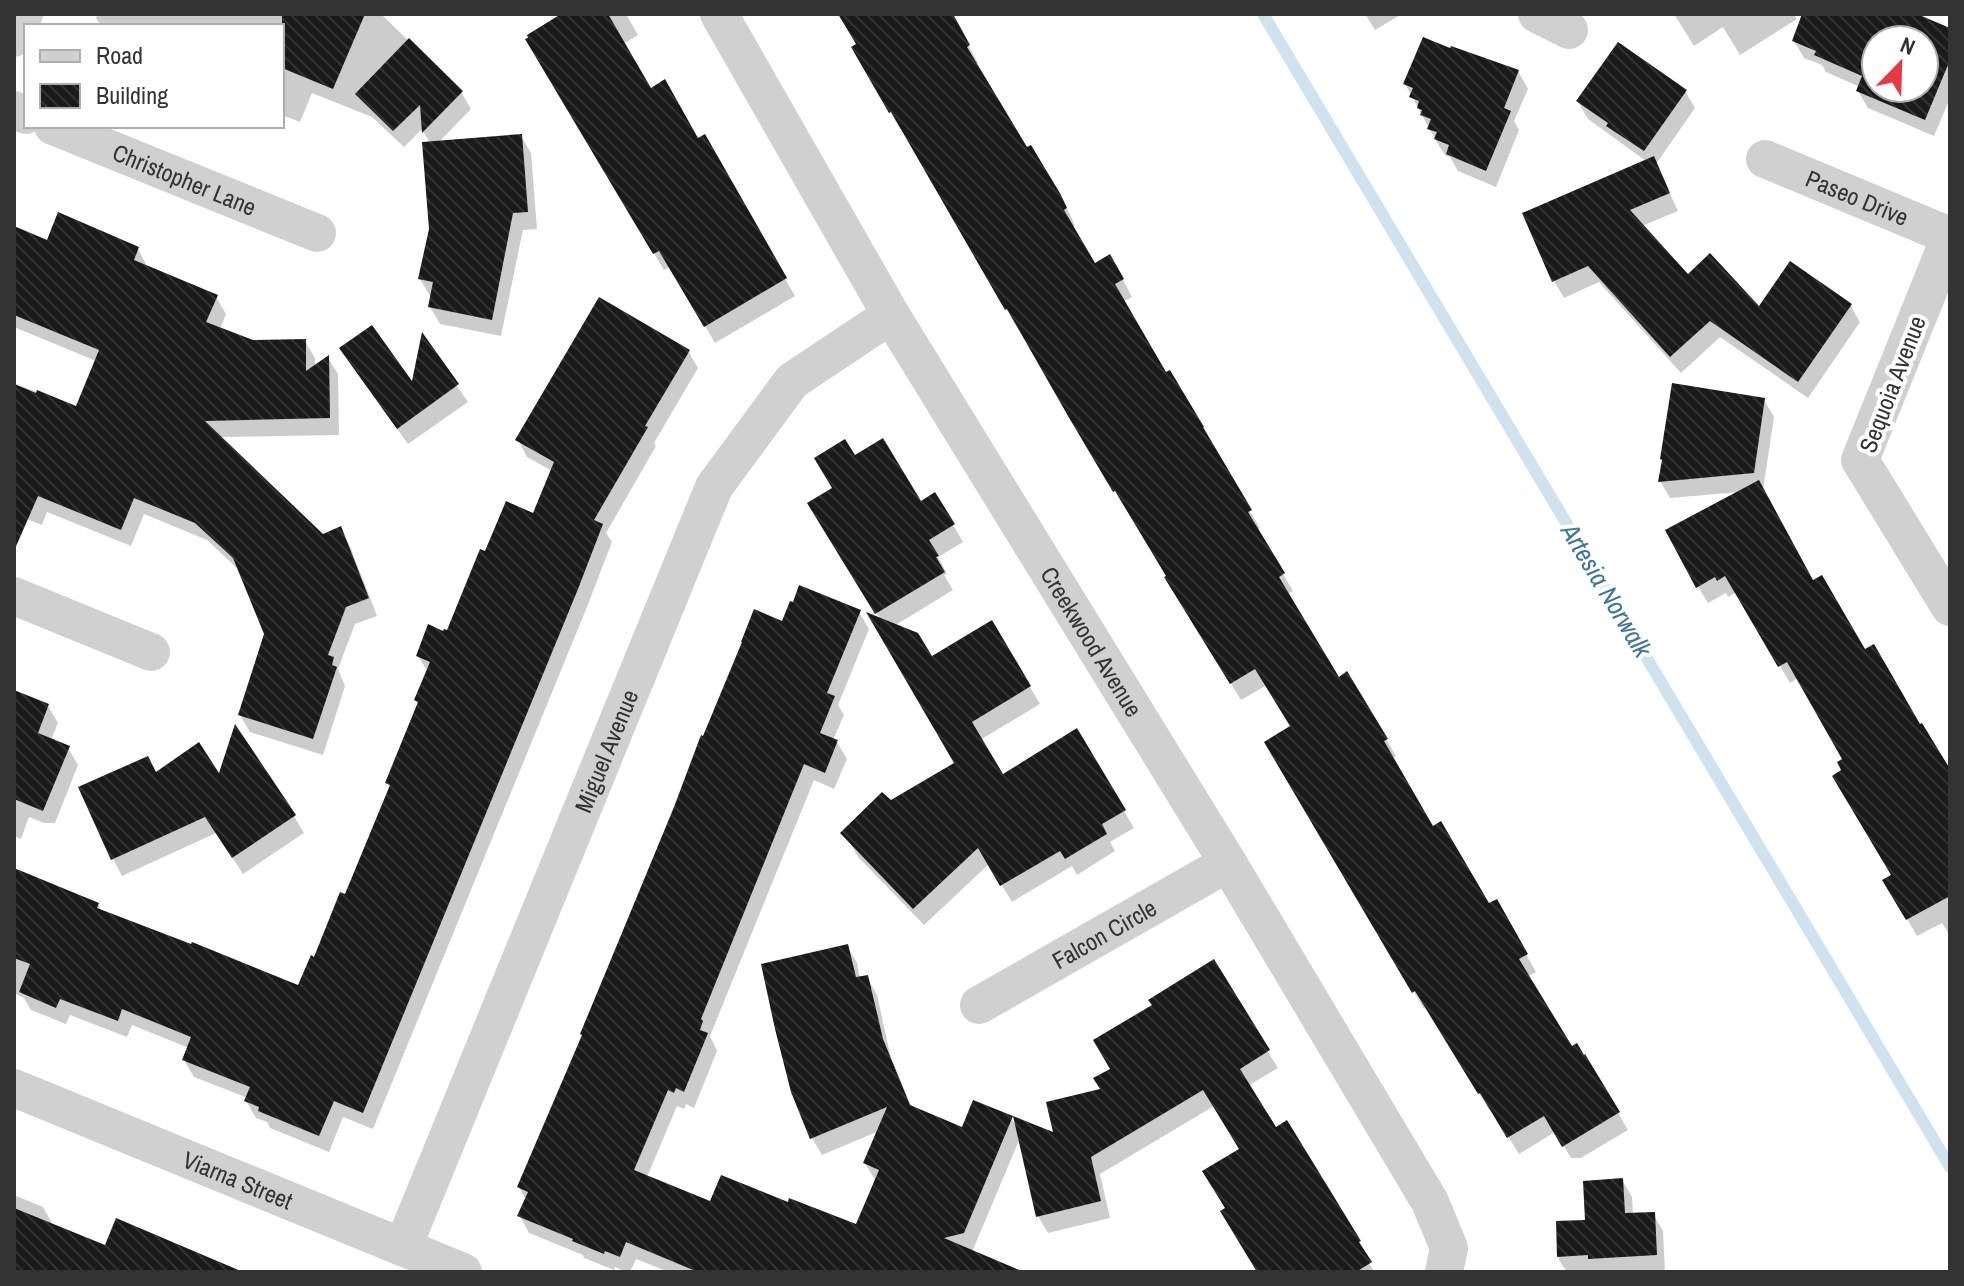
<svg xmlns="http://www.w3.org/2000/svg" width="1964" height="1286" font-family="'Archivo Narrow',sans-serif">
<style>
.shadow{fill:#0003;fill-rule:evenodd}
.lines{fill:none;stroke-linecap:round;stroke-linejoin:round}
.stream{stroke:#cfe2ee;stroke-width:12}
.building{fill:url(#building-back-hatch);fill-rule:evenodd}
.minor{stroke:#d0d0d0;stroke-width:38}
.labels{text-anchor:middle;dominant-baseline:central;stroke-width:8;stroke-linejoin:round;paint-order:stroke}
.street-label{font-size:24px;fill:#333;stroke:#fff}
.water-label{font-size:26px;font-style:italic;fill:#3f7597;stroke:#fff}
</style>
<defs>
<pattern id="building-back-hatch" width="6" height="6" patternUnits="userSpaceOnUse" patternTransform="scale(2)"><rect width="6" height="6" fill="#1a1a1a"/><path d="M-1 5l2 2M0 0l6 6M5-1l2 2" fill="none" stroke="#333"/></pattern>
</defs>
<rect width="100%" height="100%" fill="#fff"/>
<path class="shadow" d="M98,14H381L461,92L471,109L438,143L521,136L531,153L537,229L523,230L501,336L440,324L430,307V296L420,279L431,229L430,143L424,133L423,128L404,147L372,117L312,93L300,122L282,115V26H101L96,18Z
M572,14H626L638,35L623,44L650,91L698,140L704,137L795,296L715,343L671,267L664,270L528,40Z
M840,14H951L978,63L975,64L1026,150L1030,147L1070,214L1075,226L1072,228L1094,265L1109,256L1123,280L1132,297L1123,302L1260,528L1257,530L1293,591L1288,594L1338,679L1347,674L1396,756L1392,759L1432,829L1489,906L1496,902L1536,972L1528,976L1571,1049L1585,1057L1628,1130L1581,1158H1571L1555,1132L1519,1154L1491,1109L1489,1110L1427,1007L1424,1009L1266,743L1292,727L1267,685L1241,700L1177,595L1168,577L1019,325L1016,326L902,128L900,129L854,47L858,44Z
M1365,14H1402L1375,30Z
M1674,14H1794L1797,19L1740,55L1723,27L1694,46Z
M1805,14H1912L1950,30V98L1934,136L1868,108L1858,91L1860,87L1826,72L1822,65L1804,58L1794,41ZM1876,40H1924V88H1876Z
M1518,71L1528,89L1514,121L1519,130L1496,187L1458,171L1450,157L1446,156L1439,146L1405,84Z
M1685,91L1695,108L1656,164L1678,211L1642,226L1688,276L1759,309L1850,305L1860,322L1808,398L1720,337L1681,373L1599,282L1564,298L1554,281L1646,161L1588,119L1578,102Z
M14,228L48,242L138,249L147,266L216,297L226,314L220,329L252,342L305,341L315,358V367L328,358L338,374L339,435L219,437L323,536L340,529L350,546L377,616L355,624L338,669L345,686L323,755L250,732L240,715L266,634L240,571L207,540L144,514L131,546L47,512L42,525L14,514V383L77,408L96,361L14,327Z
M423,337L468,402L408,444L352,365L413,386Z
M688,351L698,368L654,443L656,446L606,533L612,542L587,607L373,1129L343,1117L329,1152L270,1128L267,1122L256,1118L246,1101L248,1098L194,1077L184,1060L189,1048L132,1025L127,1037L70,1015L66,1024L31,1010L24,998L14,993V898L98,904L102,912L300,988L346,896L391,789L387,783L419,705L416,700L428,672L418,656L448,632L486,554L534,515L552,471L527,457L518,440Z
M1764,400L1774,417L1763,490L1813,583L1950,773V936L1942,923L1917,936L1895,898L1894,876L1843,771L1845,759L1798,678L1790,683L1737,592L1728,597L1726,593L1708,603L1698,587L1740,492L1670,498L1660,481Z
M854,458L920,503L935,494L963,542L938,557L947,574L944,575L953,590L894,626L931,659L992,623L1040,704L980,740L1002,776L1077,731L1134,828L1110,842L1115,851L1077,875L1072,866L1012,902L989,864L924,925L858,857L848,839L890,802L957,764L881,620L810,503L834,489Z
M859,612L869,629L838,705L844,715L833,740L837,742L847,759L834,789L814,780L710,1036L717,1051L694,1108L686,1104L684,1109L677,1106L647,1177L712,1203L789,1204L858,1227L875,1180L865,1163L879,1131L822,1155L812,1138L847,946L857,963L860,979L867,977L877,995L891,1058L912,1108L963,1129L1011,1118L1016,1126L1056,1136L1102,1091L1113,1070L1154,1006L1213,962L1278,1068L1248,1086L1275,1130L1375,1272H1258L1226,1209L1241,1150L1214,1106L1100,1174L1110,1218L1048,1233L1038,1216L1020,1138L972,1252L1012,1272H669L636,1259L630,1272H626L615,1267L614,1270L584,1258L583,1255L529,1233L520,1216L526,1200L519,1187L783,623Z
M14,692L48,706L58,723L51,740L68,748L78,765L55,823H44L29,817L21,839L14,836Z
M157,774L294,816L304,833L243,874L216,833L122,876L113,859Z
M1622,1180L1632,1197L1633,1215L1653,1214L1663,1231L1665,1272H1567L1559,1260L1558,1223L1587,1222Z
M14,1195L43,1207L54,1227L106,1248L117,1220L243,1272H14Z"/>
<g class="lines">
<path class="stream" d="M1263,14L1950,1167"/>
</g>
<path class="building" d="M282,14H365L333,89L282,68Z
M561,14H608L651,88L665,79L698,138L705,134L787,278L704,327L659,251L653,254L525,39L528,38L527,35Z
M838,14H953L970,45L967,47L1027,147L1031,145L1061,195L1067,208L1064,210L1095,263L1110,254L1124,279L1115,284L1166,372L1170,370L1204,427H1203L1252,510L1248,512L1285,573L1279,577L1339,677L1347,671L1388,739L1384,741L1433,826L1441,821L1489,903L1497,899L1528,954L1519,959L1572,1046L1577,1043L1584,1055L1585,1054L1620,1112L1562,1147L1544,1116L1507,1138L1480,1093L1478,1094L1415,991L1412,993L1264,742L1290,726L1255,669L1230,684L1164,577L1166,576L1115,491L1113,492L1068,416L1007,309L1005,310L891,112L889,113L851,47L856,44Z
M1802,14H1917L1950,28V60L1925,120L1856,91L1862,76L1814,55L1816,51L1792,41ZM1876,40H1924V88H1876Z
M1423,37L1450,48L1451,46L1519,70L1504,108L1511,111L1486,171L1446,154L1449,145L1434,139L1437,132L1427,129L1431,119L1420,115L1422,110L1417,108L1419,101L1409,97L1413,88L1403,84Z
M409,38L463,91L422,133L420,105L393,131L355,94Z
M1618,42L1687,90L1644,151L1606,126L1608,123L1576,101Z
M522,134L528,212L513,213L492,320L428,307L433,282L418,279L429,229L422,142Z
M1654,156L1670,193L1630,210L1688,274L1710,253L1759,306L1790,261L1852,304L1798,382L1710,321L1670,357L1588,266L1552,282L1522,213Z
M58,212L139,247L134,260L218,295L206,322L253,340L306,339V371L329,355L330,418L205,421L323,534L341,526L369,598L346,607L328,655L334,657L332,665L337,667L313,739L238,715L264,634L233,558L195,523L134,498L121,530L38,496L14,551V384L36,393L37,390L76,406L99,350L14,315V226L47,240Z
M599,297L690,350L645,426L648,427L594,520L603,524L578,589L363,1113L334,1101L319,1136L258,1111L259,1107L244,1101L250,1087L182,1060L191,1037L122,1009L118,1021L60,999L56,1008L19,992L30,964L14,958V868L99,903L97,908L191,944L192,942L298,985L311,955L314,957L340,892L345,894L390,785L385,783L418,702L414,700L430,662L416,656L428,624L443,631L444,629L447,630L480,549L485,551L506,501L533,513L554,462L515,440Z
M372,325L412,381L422,332L459,384L397,429L339,348Z
M1672,383L1765,398L1754,473L1658,482L1662,460L1660,459Z
M883,438L921,501L935,492L955,524L929,540L939,556L936,557L945,572L875,614L807,503L832,488L814,458L845,439L855,455Z
M1759,480L1813,580L1822,575L1865,649L1874,644L1920,724L1922,723L1950,769V896L1906,920L1882,880L1891,875L1832,776L1841,770L1837,762L1842,759L1787,662L1778,667L1725,576L1717,581L1715,577L1696,588L1665,530Z
M799,585L861,610L827,693L835,696L820,733L838,740L825,773L804,764L701,1019L703,1021L700,1030L708,1033L684,1092L676,1088L674,1093L668,1090L634,1170L710,1201L721,1175L788,1202L789,1198L856,1224L879,1170L863,1163L887,1107L810,1139L791,1092L775,1029L761,964L848,944L856,977L868,975L883,1039L910,1105L962,1127L973,1100L1013,1116L964,1233L944,1238L1024,1272H698L626,1242L620,1257L605,1251L604,1254L572,1241L573,1239L517,1216L528,1192L517,1187L582,1035L580,1034L607,969L674,807L701,735L703,736L742,642H741L754,609L782,621L790,601L793,602Z
M866,612L918,633L932,656L992,620L1031,686L972,722L1003,774L1077,728L1126,810L1102,824L1107,834L1065,859L1060,851L1000,886L978,848L913,909L840,833L882,792L891,800L954,763Z
M14,690L49,704L38,733L70,746L43,811L14,799Z
M235,724L296,815L232,858L205,817L111,860L78,787L148,756L156,772L199,742L219,773Z
M1214,959L1270,1050L1240,1069L1276,1127L1287,1120L1361,1241L1359,1242L1372,1262L1356,1272H1257L1220,1211L1225,1208L1202,1171L1239,1149L1203,1090L1091,1157L1101,1201L1036,1217L1013,1116L1053,1132L1046,1102L1100,1089L1093,1078L1110,1069L1093,1040L1152,1005L1148,1000Z
M1623,1178L1625,1213L1655,1212L1657,1255L1588,1259V1255L1557,1257L1556,1221L1585,1220L1583,1181Z
M14,1208L105,1245L116,1218L243,1272H14Z"/>
<g class="lines">
<g class="minor">
<path id="s1" d="M719,14L891,315L1228,863L1430,1202L1449,1248L1444,1272"/>
<path d="M1537,14L1569,30"/>
<path d="M14,38L24,14"/>
<path d="M14,110L26,115"/>
<path id="s2" d="M53,126L317,233"/>
<path id="s3" d="M1765,159L1950,236"/>
<path d="M1950,237L1860,460L1950,607"/>
<path d="M14,596L151,652"/>
<path id="s4" d="M979,1005L1228,863"/>
<path id="s5" d="M14,1088L463,1272"/>
<path id="s6" d="M403,1247L714,487L792,381L891,315"/>
</g>
</g>
<g class="labels">
<g class="street-label">
<text stroke="none"><textPath href="#s2" startOffset="142">Christopher Lane</textPath></text>
<text stroke="none"><textPath href="#s3" startOffset="100">Paseo Drive</textPath></text>
<text transform="translate(1892 384) rotate(-69)">Sequoia Avenue</text>
<text stroke="none"><textPath href="#s1" startOffset="730">Creekwood Avenue</textPath></text>
<text stroke="none"><textPath href="#s6" startOffset="536">Miguel Avenue</textPath></text>
<text stroke="none"><textPath href="#s4" startOffset="144">Falcon Circle</textPath></text>
<text stroke="none"><textPath href="#s5" startOffset="242">Viarna Street</textPath></text>
</g>
<g class="water-label">
<text transform="translate(1607 590) rotate(59)">Artesia Norwalk</text>
</g>
</g>
<rect width="1964" height="1286" fill="none" stroke="#333333" stroke-width="32"/>
<rect x="24" y="24" width="260" height="104" fill="#ffffff" stroke="#adadad" stroke-width="2"/>
<rect x="40" y="50" width="40" height="12" fill="#d0d0d0" stroke="#adadad" stroke-width="2"/>
<text x="96" y="64" font-size="24" fill="#333333">Road</text>
<rect x="40" y="84" width="40" height="24" fill="url(#building-back-hatch)" stroke="#adadad" stroke-width="2"/>
<text x="96" y="104" font-size="24" fill="#333333">Building</text>
<g transform="translate(1900 64) rotate(23)"><circle r="38" fill="#ffffff" stroke="#adadad" stroke-width="2"/>
<path d="M0-6L14 30L0 20L-14 30Z" fill="#e63946"/>
<text y="-12" font-size="22" font-weight="bold" text-anchor="middle" fill="#333333">N</text>
</g>
</svg>
